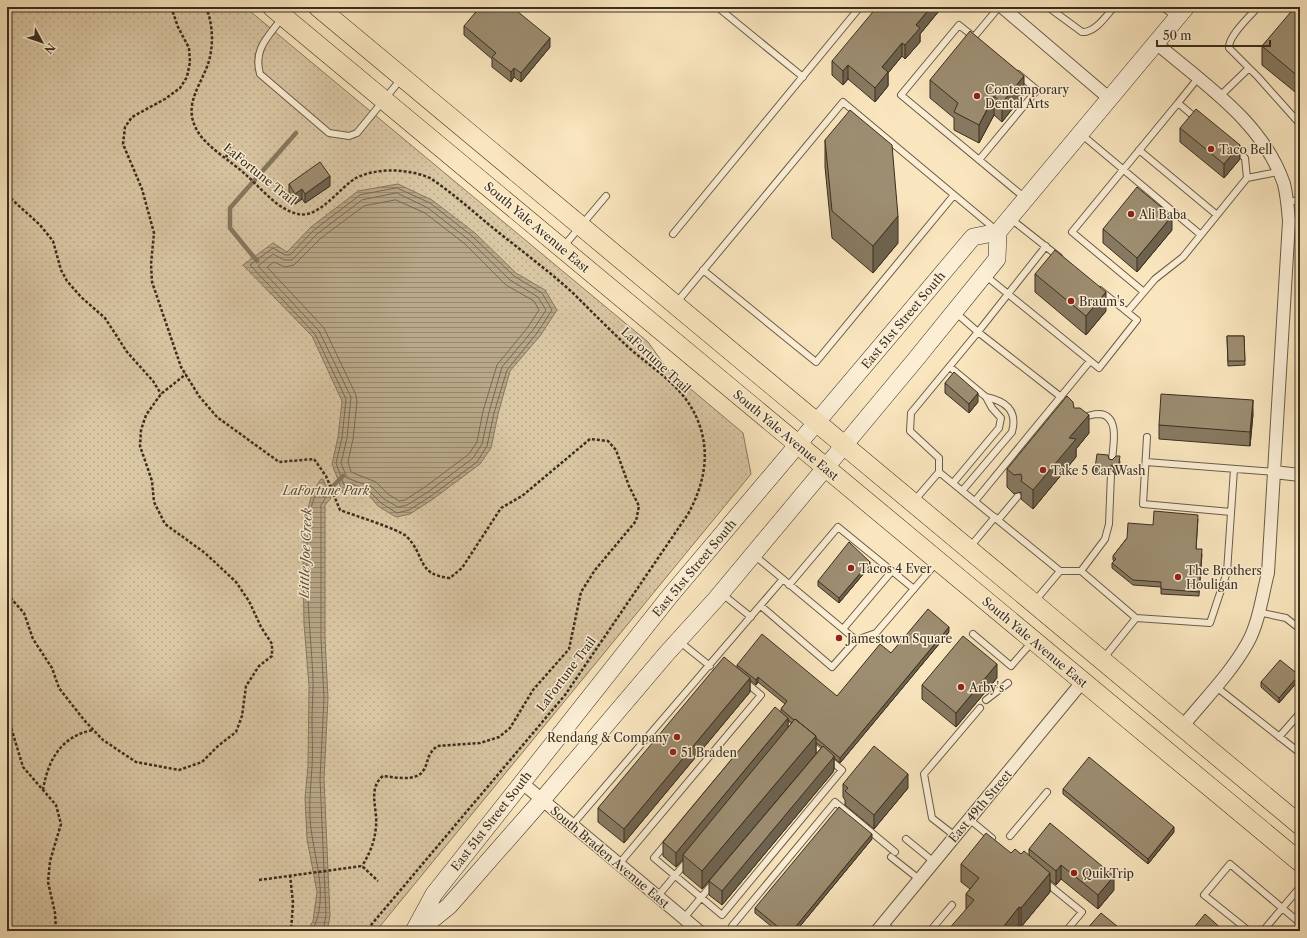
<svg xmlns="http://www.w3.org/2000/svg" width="1307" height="938" font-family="'Libre Caslon Text',serif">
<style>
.park{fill:url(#park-dots);stroke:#8a7a60}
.water{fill:url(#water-rules);stroke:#86775e}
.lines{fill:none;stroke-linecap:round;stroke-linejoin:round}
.shore{stroke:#796a53;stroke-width:1}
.stream{stroke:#86775e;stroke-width:4.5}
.service-casing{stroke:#6a5c46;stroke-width:8}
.minor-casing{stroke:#6a5c46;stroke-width:14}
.secondary-casing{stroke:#3a2e1e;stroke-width:18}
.primary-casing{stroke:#3a2e1e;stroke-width:20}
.path{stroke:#3a2e1e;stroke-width:2.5;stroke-dasharray:3 2;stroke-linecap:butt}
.service{stroke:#fbeed5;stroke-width:6}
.minor{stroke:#fbeed5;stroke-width:12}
.secondary{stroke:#fbeed5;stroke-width:17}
.primary{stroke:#f9e5be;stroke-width:19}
.wall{fill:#877961;stroke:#3a2e1e;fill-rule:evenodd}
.shaded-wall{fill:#6e634f;stroke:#3a2e1e}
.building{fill:#9d8d71;stroke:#3a2e1e}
.poi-dot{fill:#8f2418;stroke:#fbeed5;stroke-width:1.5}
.labels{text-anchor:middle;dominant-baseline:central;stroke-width:3;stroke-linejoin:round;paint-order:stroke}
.poi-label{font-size:12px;fill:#3a2e1e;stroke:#fbeed5;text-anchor:start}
.street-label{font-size:12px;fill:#3a2e1e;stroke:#fbeed5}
.park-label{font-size:12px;font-style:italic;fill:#5a4c39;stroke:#fbeed5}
.water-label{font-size:13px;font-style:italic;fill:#60523e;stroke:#fbeed5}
</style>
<defs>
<pattern id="park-dots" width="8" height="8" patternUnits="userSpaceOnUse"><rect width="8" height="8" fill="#d9c6a3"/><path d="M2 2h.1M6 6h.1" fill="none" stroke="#bbaa8c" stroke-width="1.8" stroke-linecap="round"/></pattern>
<pattern id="water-rules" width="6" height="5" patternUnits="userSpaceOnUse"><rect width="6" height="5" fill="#b8a788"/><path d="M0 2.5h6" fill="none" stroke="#97886f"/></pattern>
</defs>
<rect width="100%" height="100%" fill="#f9e5be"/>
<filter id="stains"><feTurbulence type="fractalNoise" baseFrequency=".005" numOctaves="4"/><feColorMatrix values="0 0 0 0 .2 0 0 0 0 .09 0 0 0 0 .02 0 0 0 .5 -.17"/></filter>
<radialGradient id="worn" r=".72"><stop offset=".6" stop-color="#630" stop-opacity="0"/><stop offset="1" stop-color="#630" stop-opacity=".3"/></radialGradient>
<path class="park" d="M7,7H245L648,342L668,370L743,433L751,474L376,931H7Z"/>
<path class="water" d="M398,184L432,200L475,233L516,273L545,290L557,310L540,336L510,371L498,414L491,448L480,464L433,499L410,514L396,517L378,506L368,494L351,487L343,493L332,464L338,437L342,401L312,336L243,265L273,243L287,252L311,227L358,191Z
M321,479H323L331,498L325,505V638L328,698L324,779L330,916L327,931H307L313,921L317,892L307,839L305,798L308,766L309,686L304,624L303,558L305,521L312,493Z"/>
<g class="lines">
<path class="shore" d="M397,188L430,203L472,236L514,276L542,293L552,310L537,333L507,370L494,413L487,446L477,462L431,496L409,510L397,513L381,503L369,491L352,484L344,485L336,463L342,438L346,399L315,334L250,265L273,248L285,255H290L314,230L360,195Z
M397,193L428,208L469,240L510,280L538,297L546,310L533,330L502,367L489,412L482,444L473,458L428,492L407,505L398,507L384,499L372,487L347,478L341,463L347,438L351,397L319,331L258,266L273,254L284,260H292L317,234L362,200Z
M396,200L425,213L465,244L506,285L534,301L539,310L528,327L497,365L483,411L477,442L469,454L425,487L405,500L399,501L388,494L376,482L351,472L348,462L353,439L357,402L356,395L324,328L267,267L274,262L285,267L294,265L321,238L364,206Z
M312,931C331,896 312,855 310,818C309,800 311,784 312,767C313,751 312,734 312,718C312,708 313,698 313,688C314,651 294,510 321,488L326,497L321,505V638L324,698L320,779L326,915L323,931"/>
<path class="stream" d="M257,261L230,228V208L296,133
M324,495L343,476"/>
<defs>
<path id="service" d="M999,7L974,37L959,25L901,95L1025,198
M1048,7L1082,32C1095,33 1106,16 1114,7
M1163,7L1176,17
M1258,7C1250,16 1228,36 1229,48L1258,77L1300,124
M721,10L803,77
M282,18C268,37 253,49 260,74L329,133L349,136L357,133L401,79
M1219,97L1249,68
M1197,119L1178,103L1198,78
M1081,134L1201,235
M1234,149L1245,158L1247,178
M1139,150L1217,215
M979,160L1037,90L1018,74
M1287,203L1300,199
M1011,219L1059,257
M673,234L860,7
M1046,246L978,332L1061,397
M563,247L606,196
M703,270L816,362L954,195
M986,276L1099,368L1137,320L1100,290
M1144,292L1072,232L1178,103
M677,302L843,102L996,230
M955,312L978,332L911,413L910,431L939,458V472L1060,571H1081L1136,618L1210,623L1227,572L1234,469
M1127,312L1155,279L1183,257L1247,178L1278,172
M950,367L986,397L992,408L1001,418L999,428L953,483
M1082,419C1088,415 1092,414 1100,414C1120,416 1113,446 1112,460
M1147,437L1143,504L1231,512
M1146,462L1274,472
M962,491L1012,432C1018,410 1005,401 986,397
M914,501L939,472
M975,501L1090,361
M998,520L1018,496
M970,547L995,517
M754,555L856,640
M1081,571L1105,539L1109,524L1111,474
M789,585L838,527L914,589
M721,593L751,617
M1035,601L1060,571
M761,606L832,667L856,640L876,633L937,562
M1258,612L1286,618L1300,629
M843,629L892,571
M973,634L1011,666L1032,642
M680,642L710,666
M1103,659L1136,618
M1215,686L1300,753
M986,700L1008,683
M774,714L842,770L722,915L654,858Z
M1279,737L1300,713
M969,819L992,838
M572,825L783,579
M955,836L932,818L924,774L980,708
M1010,836L1047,792
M906,839L934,862
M891,857L919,879
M619,864L761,695L744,681
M1044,881L1082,912L1066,931
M657,897L688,860
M684,918L714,882
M883,923L893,931
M732,926L835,802L895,852
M930,931L952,905
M1249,931L1204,895L1230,864L1300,923
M1263,931L1300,887"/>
<path id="minor" d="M1002,7L1110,99
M1156,43C1204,84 1263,122 1284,184C1287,196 1288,209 1289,221L1268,573C1262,596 1259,623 1247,644C1230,674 1204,700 1182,727
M1274,472L1300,475
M521,782L699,931
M877,931L1083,681"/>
<path id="secondary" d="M415,929L434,894L669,597L973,237L998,232
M418,931L449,906L542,800L667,653L716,599L916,359L997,259L998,232L1186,7"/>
<path id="primary" d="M272,7L1300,862
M318,7L1300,825"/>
</defs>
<use href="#service" class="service-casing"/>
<use href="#minor" class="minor-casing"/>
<use href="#secondary" class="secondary-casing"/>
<use href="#primary" class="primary-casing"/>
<path class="path" d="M171,7L178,27L189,48L190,62L187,77L180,88L165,99L132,117L125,127L123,144L142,189L154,233L151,264L152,282L181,367L199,396L217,417L279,462L314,459L326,476L340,510C353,515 398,529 406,536C426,555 416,575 450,578L462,568L501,508L522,496L590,439L608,441L616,450L629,486L639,506L636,521L595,570L581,592L569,649L533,690L510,728L499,737L480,743L437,746C425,757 430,760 423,771C416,782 394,777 383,776C367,789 378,809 376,826C375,841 370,853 362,866
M206,7C213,24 214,46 208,64C200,87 182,106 198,132C207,147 232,162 245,174C261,188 278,210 298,214C319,219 340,187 356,178C378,167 409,169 430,178C450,191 469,208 487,223C516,247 547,269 574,294C592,312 610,330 628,347C655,371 684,386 698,421C711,453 704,485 688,514L565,695L366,931
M226,157L230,151L229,141
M7,195L40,225L53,241L61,270L67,281L81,297L105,318L127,352L153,381L161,394
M7,594L24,613L33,639L52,668L59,688L84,720L103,740L136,762L179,770L202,762L218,746L236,732L242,716L246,686L259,666L272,656V644L261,627L249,601L236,582L205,553L165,524L154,502L152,481L140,446L141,430L146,415L161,394L186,374
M7,714L23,767L56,805L61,824L50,861L48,882L55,913L56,931
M43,790C48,760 61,736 93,730
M290,875L293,903L291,931
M259,880L362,866L378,881"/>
<use href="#service" class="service"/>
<use href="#minor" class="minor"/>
<use href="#secondary" class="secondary"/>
<use href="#primary" class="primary"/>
</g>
<path class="wall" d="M939,7V11L920,34V42L905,59L902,56L888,73V86L875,102L848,79L843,85L832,75V61Z
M1300,7V96L1262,65V46Z
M464,26L550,47L521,82L514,77L511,82L492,67V59L464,35Z
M930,80L1024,94L1002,122L994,115L979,143L954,130V118L930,98Z
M1180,128L1240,159L1224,178L1180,142Z
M825,140L898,243L873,273L832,238L825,167Z
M289,184L330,186L305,203L302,199L295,204L289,194Z
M1103,229L1172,230L1137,272L1103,243Z
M1035,274L1106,311L1086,335L1035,292Z
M1227,336H1244L1245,365L1228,366Z
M945,383L978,402L969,413L945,393Z
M1074,408L1089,433L1076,449V457L1033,509L1021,499V492L1014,494L1007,487V469Z
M1253,414L1250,446L1159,439V425Z
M1109,459L1112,460L1120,461L1118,475L1115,474L1112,470L1107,474L1095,473V468Z
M1198,519L1196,549L1202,554L1199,596L1161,594V587L1133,585L1112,568V563L1114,561L1113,560V556L1127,538L1153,525Z
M870,566L839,603L818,586V581Z
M949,632L840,763L834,758V769L833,772L722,905L709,895V881L702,889L683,873V859L676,867L663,856V842L781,711V709L785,704L758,682L756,685L750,680V692L624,843L598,822V808L737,667V665L837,696L891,653ZM788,720L792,723L788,727ZM816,743L822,747L816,754Z
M997,678L956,727L922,699V685Z
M1299,680L1279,703L1261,687V682Z
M843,784L908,788L874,829L845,805V800L843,797Z
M1063,789L1174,832L1148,864L1063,794Z
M872,839L796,931H777L755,913V908Z
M1029,849L1114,890L1098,909L1061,879L1056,885L1050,880V892L1021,927L1019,925L966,909V894L970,889L961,882V864L1011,853L1021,854L1029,856Z"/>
<path class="shaded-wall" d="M931,7H939V11L920,34V42L905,59V45L916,25Z
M550,38V47L521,82V73Z
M902,43V56L888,73V86L875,102V88L882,67Z
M848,65V79L843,85V71Z
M514,68V77L511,82V72Z
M1024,76V94L1002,122V103Z
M994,96V115L979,143V125Z
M1240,145V159L1224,178V164Z
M330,176V186L305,203V194Z
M302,189V199L295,204V194Z
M898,216V243L873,273V246Z
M1172,216V230L1137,272V258Z
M1106,292V311L1086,335V316Z
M978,393V402L969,413V404Z
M1253,400V414L1250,446V432Z
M1089,415V433L1076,449V457L1033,509V490L1069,438Z
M1112,465V470L1107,474V469Z
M870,562V566L839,603V598Z
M949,627V632L840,763V758Z
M997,664V678L956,727V713Z
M1299,675V680L1279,703V698Z
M758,677V682L756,685V680Z
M750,678V692L624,843V829Z
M788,718V732L683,855V859L676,867V853Z
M816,736V754L702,889V871Z
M834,756V769L833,772L722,905V891Z
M908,774V788L874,829V815Z
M1174,827V832L1148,864V859Z
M872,834V839L796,931H792Z
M1061,865V879L1056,885V871Z
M1050,873V892L1021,927V908Z
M1114,876V890L1098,909V895Z
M1019,907V925L1015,931H1000Z"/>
<path class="building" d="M480,7H512L550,38L521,73L514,68L511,72L492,57L496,53L464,26Z
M877,7H931L916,25L920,28L905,45L902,43L882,67L888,72L875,88L848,65L843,71L832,61Z
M1295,7H1300V78L1262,46Z
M970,31L1024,76L1002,103L994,96L979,125L954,112L958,103L930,80Z
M1196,109L1240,145L1224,164L1180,128Z
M850,110L892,145L898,216L873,246L832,211L825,140Z
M320,162L330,176L305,194L302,189L295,194L289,184Z
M1137,187L1172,216L1137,258L1103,229Z
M1055,250L1106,292L1086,316L1035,274Z
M1227,336H1244L1245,361H1228Z
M954,372L978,393L969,404L945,383Z
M1161,394L1253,400L1250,432L1159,425Z
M1067,396L1073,402L1074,408H1080L1089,415L1069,438L1076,439L1033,490L1021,481L1022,478L1021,474L1014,475L1007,469Z
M1097,454L1108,455L1109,459L1112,460L1116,456H1120L1118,470H1115L1112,465L1107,469L1095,468Z
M1154,511L1198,515L1196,549H1202L1199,592L1161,589V582L1133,580L1112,563L1116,559L1113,556L1127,538L1128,523L1153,525Z
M849,542L870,562L839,598L818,581Z
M928,609L949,627L840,758L816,738V736L795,719L794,720L781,709L787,701L758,677L756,680L737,665L762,634L837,696L880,644L891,653Z
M963,636L997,664L956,713L922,685Z
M724,657L750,678L624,829L598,808Z
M1280,660L1299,675L1279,698L1261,682Z
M775,707L788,718L676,853L663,842Z
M795,719L816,736L702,871L683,855Z
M823,746L834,756L833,758L722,891L709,881Z
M874,746L908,774L874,815L845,791L848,788L843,784Z
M1089,757L1174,827L1148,859L1063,789Z
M839,807L872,834L792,931H783L755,908Z
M1050,823L1114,876L1098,895L1061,865L1056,871L1029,849Z
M986,833L1011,853L1015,849L1021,854L1024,851L1050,873L1021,908L1019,907L1000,931H947L974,900L966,894L979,878L961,864Z
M1101,913L1123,931H1085Z
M1205,914L1224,931H1191Z
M1180,927L1185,931H1177Z"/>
<g class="poi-dot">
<circle cx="977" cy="96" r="4"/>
<circle cx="1211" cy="149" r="4"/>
<circle cx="1131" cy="214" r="4"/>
<circle cx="1071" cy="301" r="4"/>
<circle cx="1043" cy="470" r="4"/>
<circle cx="851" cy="568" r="4"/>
<circle cx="1178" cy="577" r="4"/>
<circle cx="839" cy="638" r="4"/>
<circle cx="961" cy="687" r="4"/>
<circle cx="677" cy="737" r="4"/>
<circle cx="673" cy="752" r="4"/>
<circle cx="1074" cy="873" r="4"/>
</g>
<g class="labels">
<g class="poi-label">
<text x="985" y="89">Contemporary<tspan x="985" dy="14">Dental Arts</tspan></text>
<text x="1219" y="149">Taco Bell</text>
<text x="1139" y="214">Ali Baba</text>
<text x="1079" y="301">Braum's</text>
<text x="1051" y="470">Take 5 Car Wash</text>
<text x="859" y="568">Tacos 4 Ever</text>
<text x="1186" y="570">The Brothers<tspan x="1186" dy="14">Houligan</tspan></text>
<text x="847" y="638">Jamestown Square</text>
<text x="969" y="687">Arby's</text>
<text x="669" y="737" text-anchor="end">Rendang &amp; Company</text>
<text x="681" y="752">51 Braden</text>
<text x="1082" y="873">QuikTrip</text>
</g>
<g class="street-label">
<text transform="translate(260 174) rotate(39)">LaFortune Trail</text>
<text transform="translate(537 227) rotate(40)">South Yale Avenue East</text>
<text transform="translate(903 320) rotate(-50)">East 51st Street South</text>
<text transform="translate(656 360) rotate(43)">LaFortune Trail</text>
<text transform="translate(786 435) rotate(40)">South Yale Avenue East</text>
<text transform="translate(694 568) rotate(-50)">East 51st Street South</text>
<text transform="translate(1035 642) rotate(40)">South Yale Avenue East</text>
<text transform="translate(566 674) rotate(-53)">LaFortune Trail</text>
<text transform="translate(980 806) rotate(-50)">East 49th Street</text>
<text transform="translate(491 821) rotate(-52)">East 51st Street South</text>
<text transform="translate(610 857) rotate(40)">South Braden Avenue East</text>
</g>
<g class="park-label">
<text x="326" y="490">LaFortune Park</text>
</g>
<g class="water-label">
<text transform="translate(305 553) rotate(-88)">Little Joe Creek</text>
</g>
</g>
<rect width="1307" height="938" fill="none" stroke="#f9e5be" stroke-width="24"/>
<rect x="8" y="8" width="1291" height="922" fill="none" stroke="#3a2e1e" stroke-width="2"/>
<rect x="12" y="12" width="1283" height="914" fill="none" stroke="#3a2e1e"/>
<g transform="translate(42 42) rotate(130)" stroke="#fbeed5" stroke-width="3" paint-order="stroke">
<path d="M0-3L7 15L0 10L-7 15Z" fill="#3a2e1e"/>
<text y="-6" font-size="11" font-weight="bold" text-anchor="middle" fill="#3a2e1e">N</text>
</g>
<path d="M1157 40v6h113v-6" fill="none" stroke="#3a2e1e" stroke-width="2"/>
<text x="1163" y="40" font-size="12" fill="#3a2e1e" stroke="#fbeed5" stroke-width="3" paint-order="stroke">50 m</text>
<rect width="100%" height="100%" filter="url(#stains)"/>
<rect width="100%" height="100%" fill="url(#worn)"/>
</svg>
